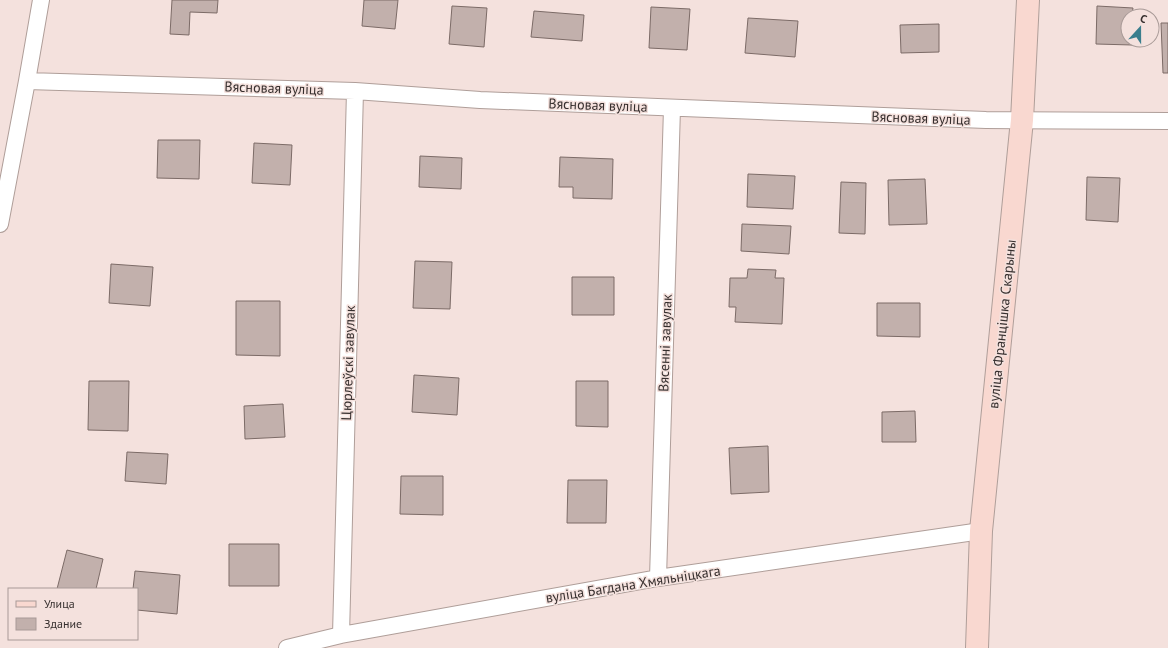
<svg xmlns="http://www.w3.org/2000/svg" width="1168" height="648" font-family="'PT Sans',sans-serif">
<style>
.building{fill:#c2b0ac;stroke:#7c6b67}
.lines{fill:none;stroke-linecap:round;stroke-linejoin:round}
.street-casing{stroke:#af9e99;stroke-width:18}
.secondary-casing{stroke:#af9e99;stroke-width:24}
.street{stroke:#fff;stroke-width:16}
.secondary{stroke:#f9d8d0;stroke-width:22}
.labels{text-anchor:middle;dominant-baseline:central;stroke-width:3;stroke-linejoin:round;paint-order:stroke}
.street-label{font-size:14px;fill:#362f2e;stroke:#f4e1dd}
</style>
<rect width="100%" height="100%" fill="#f4e1dd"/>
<path class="building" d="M172,0H218L217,13L190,12L189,35L170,34Z
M364,0H398L395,29L362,26Z
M452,6L487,8L484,47L449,44Z
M1097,6L1133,8L1132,16H1128V40H1132V45L1096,44Z
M651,7L690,9L687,50L649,48Z
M534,11L584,15L582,41L531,37Z
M748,18L798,21L795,57L745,53Z
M1161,23H1168V73H1163Z
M939,24V52L901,53L900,25Z
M158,140H200L199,179L157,178Z
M254,143L292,145L290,185L252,183Z
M420,156L462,158L461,189L419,187Z
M560,157L613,159L612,199L573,198V187H559Z
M748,174L795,176L793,209L747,207Z
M1087,177L1120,178L1118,222L1086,220Z
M925,179L927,224L889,225L888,180Z
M841,182L866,183L865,234L839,233Z
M742,224L791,226L789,254L741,251Z
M415,261L452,262L450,309L413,308Z
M111,264L153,267L150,306L109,303Z
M748,269L776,270L775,278H784L782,324L735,322L736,307H729L730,278H747Z
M572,277H614V315H572Z
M236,301H280V356L236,355Z
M877,303H920V337L877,336Z
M414,375L459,378L457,415L412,412Z
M89,381H129L128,431L88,430Z
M576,381H608V427L576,426Z
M283,404L285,437L245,439L244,406Z
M915,411L916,442H882V412Z
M768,446L769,492L731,494L729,448Z
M127,452L168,454L166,484L125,481Z
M401,476H443V515L400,514Z
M568,480H607L606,523H567Z
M229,544H279V586H229Z
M67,550L103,559L96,589H57Z
M135,571L180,575L177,614L137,610V589H133Z"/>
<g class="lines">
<defs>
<path id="street" d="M27,81L355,91L480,100L986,120L1168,121
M0,224L27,81L41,0
M658,578L672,108
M341,635L355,91
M287,648L341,635L658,578L981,531"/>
<path id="secondary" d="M977,648L981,531L1022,120L1028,0"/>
</defs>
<use href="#street" class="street-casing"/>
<use href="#secondary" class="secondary-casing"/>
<use href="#street" class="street"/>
<use href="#secondary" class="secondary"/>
</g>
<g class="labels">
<g class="street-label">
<text transform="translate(274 88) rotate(2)">Вясновая вуліца</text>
<text transform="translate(598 105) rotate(2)">Вясновая вуліца</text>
<text transform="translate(921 118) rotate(2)">Вясновая вуліца</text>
<text transform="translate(1002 324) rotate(-84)">вуліца Францішка Скарыны</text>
<text transform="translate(665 343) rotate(-88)">Вясенні завулак</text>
<text transform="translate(348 363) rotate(-88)">Цюрлеўскі завулак</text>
<text transform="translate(633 584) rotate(-9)">вуліца Багдана Хмяльніцкага</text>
</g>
</g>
<rect x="8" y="588" width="130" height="52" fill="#f4e1dd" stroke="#a89a97"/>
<rect x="16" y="601" width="20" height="6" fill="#f9d8d0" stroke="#a89a97"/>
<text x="44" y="608" font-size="12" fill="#362f2e">Улица</text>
<rect x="16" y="618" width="20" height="12" fill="#c2b0ac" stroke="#a89a97"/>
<text x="44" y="628" font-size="12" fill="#362f2e">Здание</text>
<g transform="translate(1140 28) rotate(21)"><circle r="19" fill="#f4e1dd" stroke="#a89a97"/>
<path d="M0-3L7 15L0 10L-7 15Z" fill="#3a7e8d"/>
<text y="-6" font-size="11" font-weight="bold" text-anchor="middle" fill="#362f2e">С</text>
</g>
</svg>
